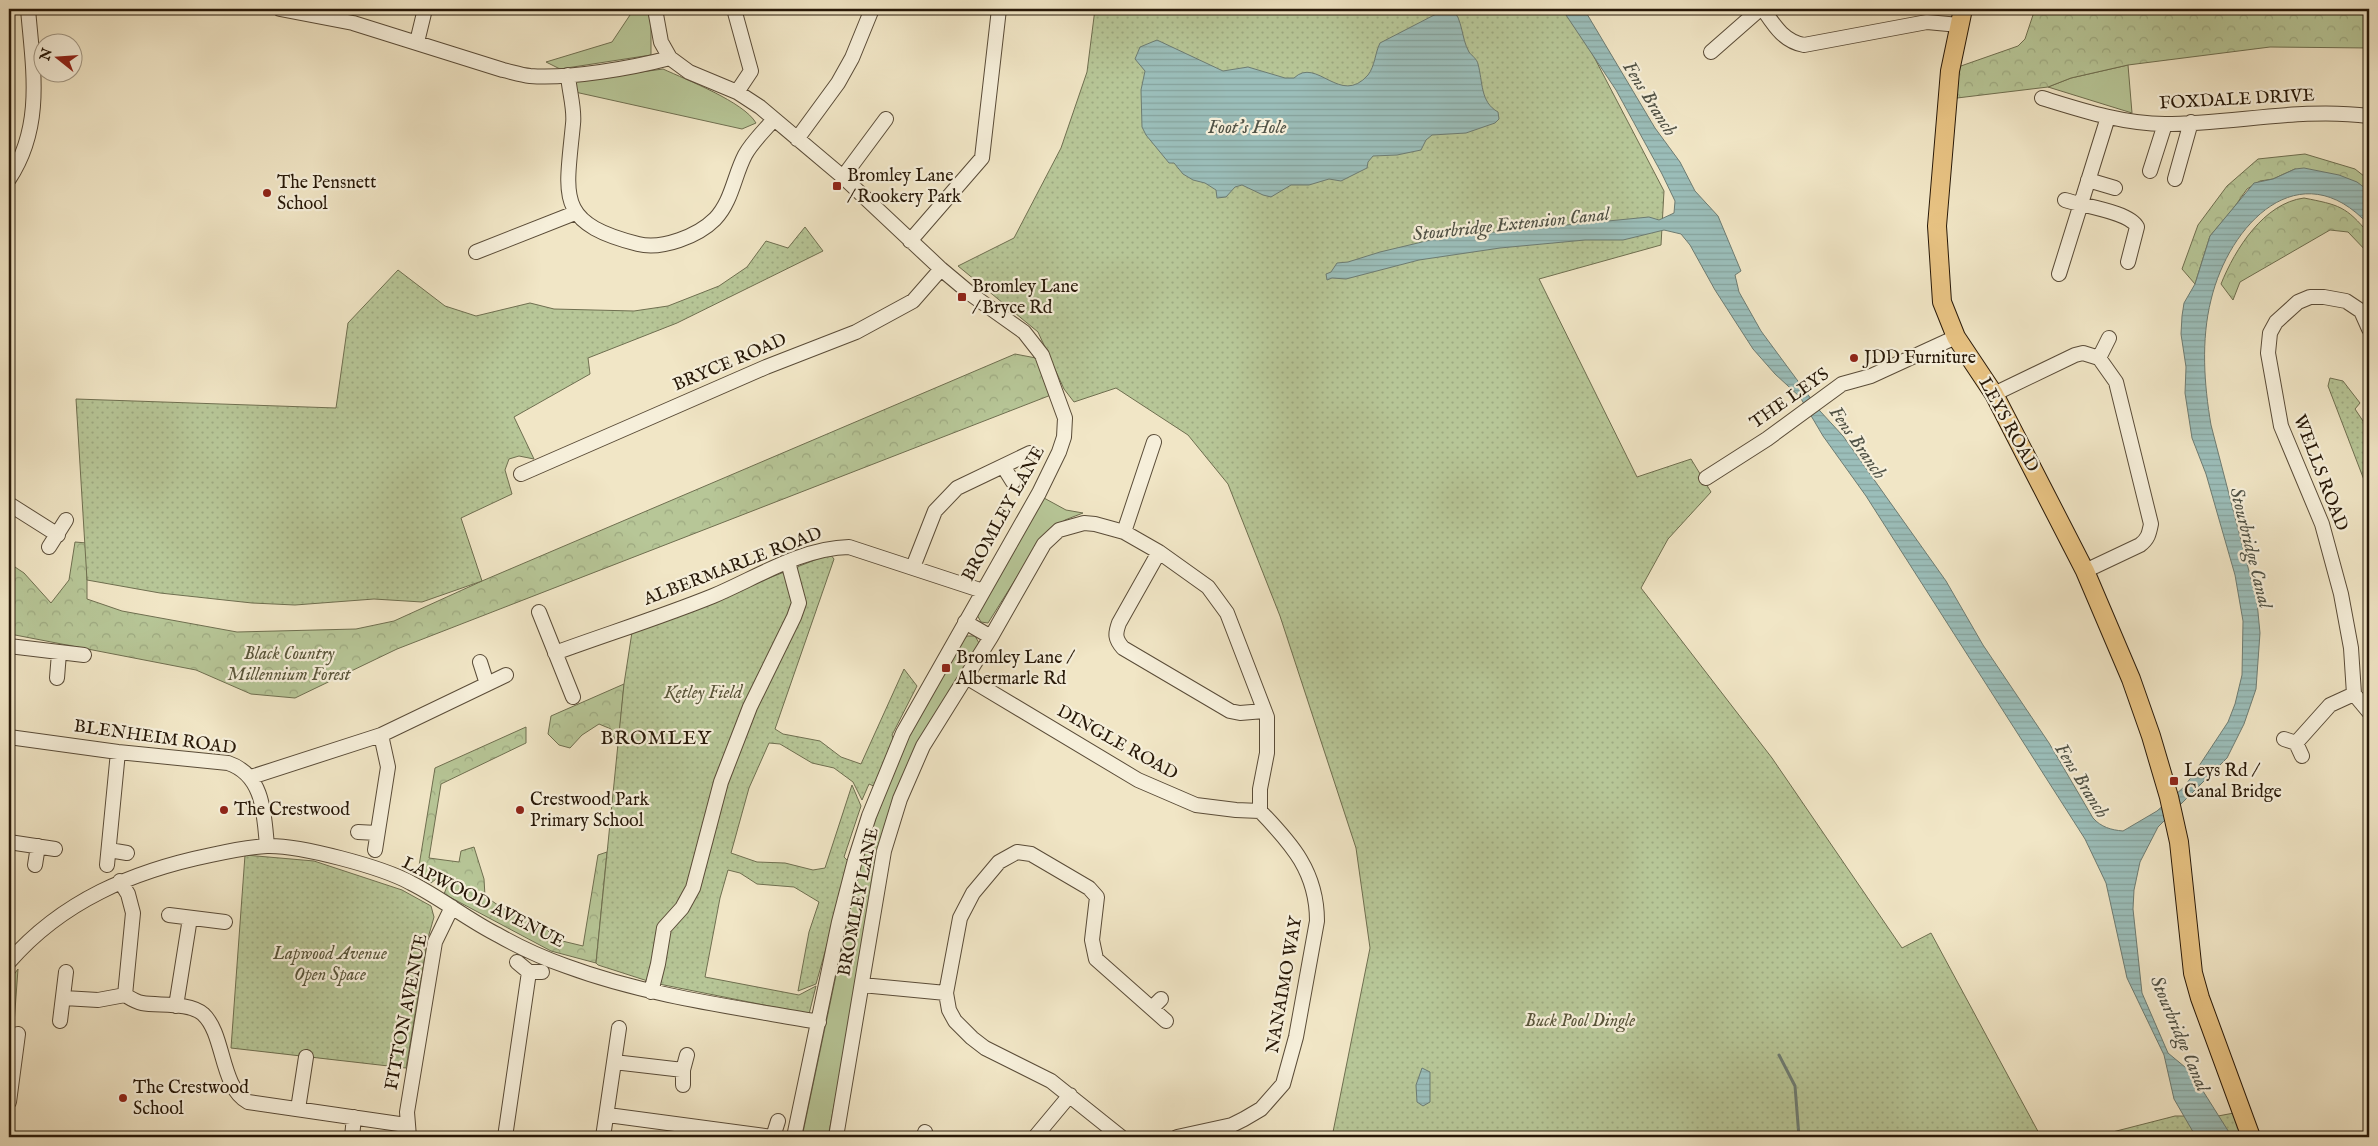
<svg xmlns="http://www.w3.org/2000/svg" width="2378" height="1146" font-family="'IM FELL English',serif">
<style>
.grass{fill:#b7c697;stroke:#6f6f50}
.forest{fill:url(#forest-crowns);stroke:#6f6f50}
.park{fill:url(#park-dots);stroke:#6f6f50}
.water{fill:url(#water-rules);stroke:#6d7c73}
.lines{fill:none;stroke-linecap:round;stroke-linejoin:round}
.stream{stroke:#6d7c73;stroke-width:3}
.minor-casing{stroke:#5a4c38;stroke-width:16}
.major-casing{stroke:#271808;stroke-width:20}
.minor{stroke:#f6efda;stroke-width:14}
.major{stroke:#e8c383;stroke-width:18}
.poi-dot{fill:#8f2418;stroke:#f6efda;stroke-width:2}
.labels{text-anchor:middle;dominant-baseline:central;stroke-width:4.5;stroke-linejoin:round;paint-order:stroke}
.street-label{font-size:18px;fill:#271808;stroke:#f6efda}
.poi-label{font-size:18px;fill:#271808;stroke:#f6efda;text-anchor:start}
.park-label{font-size:18px;font-style:italic;fill:#59553a;stroke:#f6efda}
.water-label{font-size:19px;font-style:italic;fill:#505246;stroke:#f6efda}
.quarter-label{font-size:20px;letter-spacing:1px;fill:#271808;stroke:#f6efda}
</style>
<defs>
<pattern id="forest-crowns" width="20" height="18" patternUnits="userSpaceOnUse" patternTransform="scale(1.25)"><rect width="20" height="18" fill="#b7c697"/><path d="M2 6a3 3 0 1 1 6 0M12 15a3 3 0 1 1 6 0" fill="none" stroke="#9da981"/></pattern>
<pattern id="park-dots" width="8" height="8" patternUnits="userSpaceOnUse" patternTransform="scale(1.25)"><rect width="8" height="8" fill="#b7c697"/><path d="M2 2h.1M6 6h.1" fill="none" stroke="#9da981" stroke-width="1.8" stroke-linecap="round"/></pattern>
<pattern id="water-rules" width="6" height="5" patternUnits="userSpaceOnUse" patternTransform="scale(1.25)"><rect width="6" height="5" fill="#9bbeba"/><path d="M0 2.5h6" fill="none" stroke="#86a39e"/></pattern>
</defs>
<rect width="100%" height="100%" fill="#f1e6c6"/>
<filter id="stains"><feTurbulence type="fractalNoise" baseFrequency=".004" numOctaves="4"/><feColorMatrix values="0 0 0 0 .2 0 0 0 0 .09 0 0 0 0 .02 0 0 0 .5 -.17"/></filter>
<radialGradient id="worn" r=".72"><stop offset=".6" stop-color="#630" stop-opacity="0"/><stop offset="1" stop-color="#630" stop-opacity=".3"/></radialGradient>
<path class="grass" d="M634,9H648L651,25V55L560,69L546,62L612,42Z
M2128,65L2132,113L2048,87L2071,78Z
M663,69C687,80 744,102 756,123L742,129L575,92L574,81Z
M1044,498L1066,510L1083,513L1065,520L1042,537L988,623L981,622L977,615Z
M967,636H975L979,643L919,744L892,803L828,1137H802L854,890L867,842L904,744L960,644Z
M18,969L13,1038L9,1042V981Z"/>
<path class="forest" d="M2035,9H2369V48L2270,47L2128,65L2071,78L2048,87L1957,98L1958,67L2018,46L2025,39Z
M2305,154L2355,169L2369,180V191L2367,189L2295,169L2273,179L2260,181L2247,189L2233,209L2210,236L2195,284L2182,269L2198,225L2227,186L2258,159Z
M2304,198C2339,205 2346,206 2369,234V254L2348,232L2330,230L2240,282L2233,300L2221,284C2235,249 2264,203 2304,198Z
M1015,354L1036,358L1051,395L397,649L295,698L251,694L196,670L10,634L9,563L24,573L51,603L69,580L75,542L87,543V599L122,611L237,632L356,629L394,621L482,581Z
M624,684L618,748L611,729L599,724L582,735L570,748L559,745L548,734L551,716Z
M526,727V743L441,784L429,858L459,862L461,851L474,847L484,879L485,896L502,908L545,926L554,939L583,946L598,855L607,852L596,963L551,951L444,894L448,884L436,879L431,883L418,872L435,768Z"/>
<path class="park" d="M1095,9H1318L1355,12L1359,9H1569L1664,191L1661,245L1539,279L1637,477L1691,459L1711,492L1668,539L1641,588L1772,758L1902,948L1931,933L2041,1137H1332L1370,948L1356,848L1280,616L1228,484L1188,435L1116,388L1074,402L1064,389L1038,332L958,266L1014,238L1061,148L1087,72Z
M805,227L823,251L677,323L588,358L590,374L514,417L534,459L519,456L509,459L505,470L512,494L461,518L482,581L422,602L374,599L295,605L252,603L160,593L87,580L76,399L336,408L348,323L398,270L445,306L476,316L530,303L554,309L634,311L668,306L719,286L747,267L766,241L788,248Z
M2330,378L2343,381L2360,403L2355,409L2369,430V493L2328,386Z
M830,554L834,559L775,729L783,734L820,741L841,757L861,764L904,669L917,686L892,735L894,741L876,787L869,784L862,800L853,782L834,768L812,763L780,744L769,743L749,788L731,853L757,862L785,863L813,870L825,868L852,785L861,806L844,857L850,863L816,984L798,991L809,932L819,902L794,887L757,884L740,873L728,870L720,898L705,977L799,995L816,986L809,1014L654,983L598,965L596,963L624,684L632,632Z
M245,855L314,861L402,890L431,906L434,917L428,938L406,1068L231,1048Z
M2234,1113L2241,1137H2093L2175,1116H2218Z"/>
<path class="water" d="M1442,9H1452C1463,19 1461,38 1469,52C1472,56 1477,59 1478,64C1483,82 1480,102 1498,112L1499,119L1495,123L1466,133L1432,135L1426,140L1421,150L1397,155L1373,156L1368,162L1367,168L1341,181L1329,179L1309,185H1291L1271,197L1263,195L1242,185L1235,187L1226,197L1217,198L1216,190L1205,183L1193,180L1183,174L1174,163H1169L1146,135L1142,127L1141,90L1145,71L1135,59L1140,47L1157,40L1223,71L1248,67L1285,78H1294C1317,56 1340,107 1368,75C1375,66 1375,53 1380,43L1440,12Z
M1562,9H1584L1655,128L1680,162L1695,191L1718,216L1741,271L1735,275L1739,292L1761,331L1820,411L1843,436L1946,581L1983,645L2049,743L2093,818C2101,827 2111,830 2123,831L2157,811L2184,787L2195,772L2228,722L2235,704L2242,675L2243,621L2235,575L2206,474L2192,438L2185,393L2186,367L2181,334L2182,316L2184,303L2195,284L2210,236L2254,183L2273,179L2295,169L2304,168L2339,175L2357,182L2369,191V225C2300,150 2229,224 2211,300C2201,340 2204,384 2211,425L2257,602L2260,633L2256,689L2244,724L2227,758L2158,827L2140,862L2134,890L2133,909L2142,993L2168,1053L2191,1072L2232,1137H2196L2174,1099L2164,1055L2127,978L2106,883L2085,839L1866,496L1823,436L1800,397L1775,374L1753,349L1715,290L1690,245L1681,234L1664,230L1623,240H1585L1500,248L1419,260L1346,279L1332,278L1327,280L1326,274L1331,272L1337,263L1348,262L1380,252L1443,237L1649,217L1659,220L1674,213L1675,201L1662,174L1616,90Z
M1422,1068L1430,1072V1102L1423,1106L1417,1102L1416,1085Z"/>
<g class="lines">
<path class="stream" d="M1779,1055L1795,1086L1799,1137"/>
<defs>
<path id="minor" d="M280,9L353,23L503,70C512,72 521,75 530,76C570,79 632,68 670,58
M655,9L661,42L670,58L689,72L737,92L760,107L843,177L941,269L972,295L1024,332L1042,355L1065,418L1064,437L1059,452L1039,493L903,733L869,816L855,860L839,922L794,1137
M734,9L751,71L737,92
M1763,9C1774,25 1783,41 1804,45L1927,22L1959,25
M417,42L425,9
M1711,52L1760,9
M568,75C569,91 575,109 573,124C566,197 555,223 638,244C662,250 698,236 715,219C732,201 734,176 745,155C752,142 765,130 774,119
M2042,98C2081,110 2123,124 2165,124C2233,124 2301,107 2369,116
M797,139L838,83L852,58L872,9
M2150,171L2165,124
M843,177L886,119
M9,179C44,126 33,69 28,9
M2175,179L2191,122
M2088,180L2115,188
M2065,200C2083,206 2130,212 2137,227L2128,262
M910,241L982,158L999,9
M476,252L575,213
M2059,274L2108,117
M2369,329L2361,311L2346,301L2324,297H2310L2298,302L2276,322L2270,333L2268,353L2281,426L2322,524L2341,594L2351,648L2354,694L2369,712
M2099,358L2109,338
M1994,394L2075,355L2083,353L2099,358L2116,382L2151,524C2149,534 2148,539 2140,545L2085,571
M1003,466L1013,482
M521,474L766,367L856,332L913,301L941,269
M1706,478L1767,439L1842,384L1871,376L1956,337
M9,504L58,535
M1124,532L1154,442
M49,547L66,520
M1159,552L1119,623C1115,634 1115,639 1123,648L1230,711L1240,713L1264,711
M913,567L935,511L957,488L1030,453
M539,612L573,697
M965,622L991,637
M9,646L84,655
M555,653C607,634 661,617 713,596C756,578 801,548 849,547L983,591
M480,662L487,684
M966,677L1138,780L1196,805L1236,810L1260,811
M57,678L59,653
M9,737L118,752L228,763C264,775 264,814 267,846
M2284,739L2296,743L2302,756
M2296,743L2330,705L2354,694
M251,777L381,735L506,675
M358,832L377,833
M9,842L55,849
M109,850L127,853
M375,850L388,767L381,735
M35,865L38,846
M107,865L118,752
M169,915L225,922
M9,962C62,901 133,871 211,855C229,851 248,847 267,846C300,845 382,867 411,883C441,898 468,920 498,935C519,947 543,958 566,966C647,996 734,1007 819,1022
M517,962L529,972H542
M862,985L946,993
M651,992L658,964L664,928L682,908L693,888L721,782L750,707L794,617L799,603L788,562
M125,995C130,998 136,1002 142,1003C159,1006 189,1002 203,1014C225,1034 220,1087 248,1102L406,1125
M64,998L98,1000L125,995L133,913L128,894L120,881
M176,1006L190,918
M1152,1008L1161,999
M60,1021L66,972
M614,1062L683,1070
M683,1085V1070L687,1055
M9,1102L18,1034
M298,1109L306,1057
M608,1115L772,1137
M352,1137L354,1117
M409,1137L407,1112L435,942L452,907
M505,1137L529,972
M603,1137L619,1028
M773,1137L778,1121
M836,1137L884,851L900,799L923,746L991,637L1044,544L1059,530L1084,523L1095,524L1124,532L1159,552L1208,587L1227,613L1267,717V753L1260,789V811C1292,844 1317,872 1317,921L1296,1037L1283,1084L1261,1109L1244,1119L1232,1125L1177,1137
M924,1137L925,1132
M1035,1137L1070,1095
M1121,1137L1051,1081L985,1048L972,1038L955,1021L949,1010L946,993L960,918L973,893L999,862L1017,852L1031,854L1089,888L1097,897L1092,940L1096,959L1166,1021"/>
<path id="major" d="M1963,9L1950,71L1937,226L1942,302L1956,337L1994,394L2085,571L2131,679L2151,736L2169,797L2179,842L2193,973L2200,998L2251,1137"/>
</defs>
<use href="#minor" class="minor-casing"/>
<use href="#major" class="major-casing"/>
<use href="#minor" class="minor"/>
<use href="#major" class="major"/>
</g>
<g class="poi-dot">
<rect x="832" y="181" width="10" height="10" rx="2.5"/>
<circle cx="267" cy="193" r="5"/>
<rect x="957" y="292" width="10" height="10" rx="2.5"/>
<circle cx="1854" cy="358" r="5"/>
<rect x="941" y="663" width="10" height="10" rx="2.5"/>
<rect x="2169" y="776" width="10" height="10" rx="2.5"/>
<circle cx="224" cy="810" r="5"/>
<circle cx="520" cy="810" r="5"/>
<circle cx="123" cy="1098" r="5"/>
</g>
<g class="labels">
<g class="street-label">
<text transform="translate(2237 100) rotate(-3)">FOXDALE DRIVE</text>
<text transform="translate(730 363) rotate(-23)">BRYCE ROAD</text>
<text transform="translate(1790 399) rotate(-35)">THE LEYS</text>
<text transform="translate(2008 425) rotate(61)">LEYS ROAD</text>
<text transform="translate(2320 473) rotate(69)">WELLS ROAD</text>
<text transform="translate(1004 514) rotate(-61)">BROMLEY LANE</text>
<text transform="translate(733 567) rotate(-21)">ALBERMARLE ROAD</text>
<text transform="translate(155 738) rotate(8)">BLENHEIM ROAD</text>
<text transform="translate(1117 743) rotate(29)">DINGLE ROAD</text>
<text transform="translate(859 902) rotate(-79)">BROMLEY LANE</text>
<text transform="translate(483 903) rotate(27)">LAPWOOD AVENUE</text>
<text transform="translate(1285 985) rotate(-80)">NANAIMO WAY</text>
<text transform="translate(407 1012) rotate(-79)">FITTON AVENUE</text>
</g>
<g class="poi-label">
<text x="847" y="176">Bromley Lane<tspan x="847" dy="21">/ Rookery Park</tspan></text>
<text x="277" y="183">The Pensnett<tspan x="277" dy="21">School</tspan></text>
<text x="972" y="287">Bromley Lane<tspan x="972" dy="21">/ Bryce Rd</tspan></text>
<text x="1864" y="358">JDD Furniture</text>
<text x="956" y="658">Bromley Lane /<tspan x="956" dy="21">Albermarle Rd</tspan></text>
<text x="2184" y="771">Leys Rd /<tspan x="2184" dy="21">Canal Bridge</tspan></text>
<text x="530" y="800">Crestwood Park<tspan x="530" dy="21">Primary School</tspan></text>
<text x="234" y="810">The Crestwood</text>
<text x="133" y="1088">The Crestwood<tspan x="133" dy="21">School</tspan></text>
</g>
<g class="park-label">
<text x="289" y="654">Black Country<tspan x="289" dy="21">Millennium Forest</tspan></text>
<text x="703" y="693">Ketley Field</text>
<text x="330" y="954">Lapwood Avenue<tspan x="330" dy="21">Open Space</tspan></text>
<text x="1580" y="1021">Buck Pool Dingle</text>
</g>
<g class="water-label">
<text transform="translate(1649 99) rotate(58)">Fens Branch</text>
<text x="1247" y="128">Foot's Hole</text>
<text transform="translate(1511 225) rotate(-6)">Stourbridge Extension Canal</text>
<text transform="translate(1857 443) rotate(55)">Fens Branch</text>
<text transform="translate(2250 548) rotate(76)">Stourbridge Canal</text>
<text transform="translate(2081 781) rotate(58)">Fens Branch</text>
<text transform="translate(2179 1034) rotate(67)">Stourbridge Canal</text>
</g>
<g class="quarter-label">
<text x="656" y="738">BROMLEY</text>
</g>
</g>
<rect width="2378" height="1146" fill="none" stroke="#f1e6c6" stroke-width="30"/>
<rect x="10" y="10" width="2358" height="1126" fill="none" stroke="#271808" stroke-width="2.5"/>
<rect x="15" y="15" width="2348" height="1116" fill="none" stroke="#271808"/>
<g transform="translate(58 58) rotate(287)"><circle r="24" fill="#f6efda" stroke="#a39986"/>
<path d="M0-4L9 19L0 12L-9 19Z" fill="#8f2418"/>
<text y="-8" font-size="14" font-weight="bold" text-anchor="middle" fill="#271808">N</text>
</g>
<rect width="100%" height="100%" filter="url(#stains)"/>
<rect width="100%" height="100%" fill="url(#worn)"/>
</svg>
